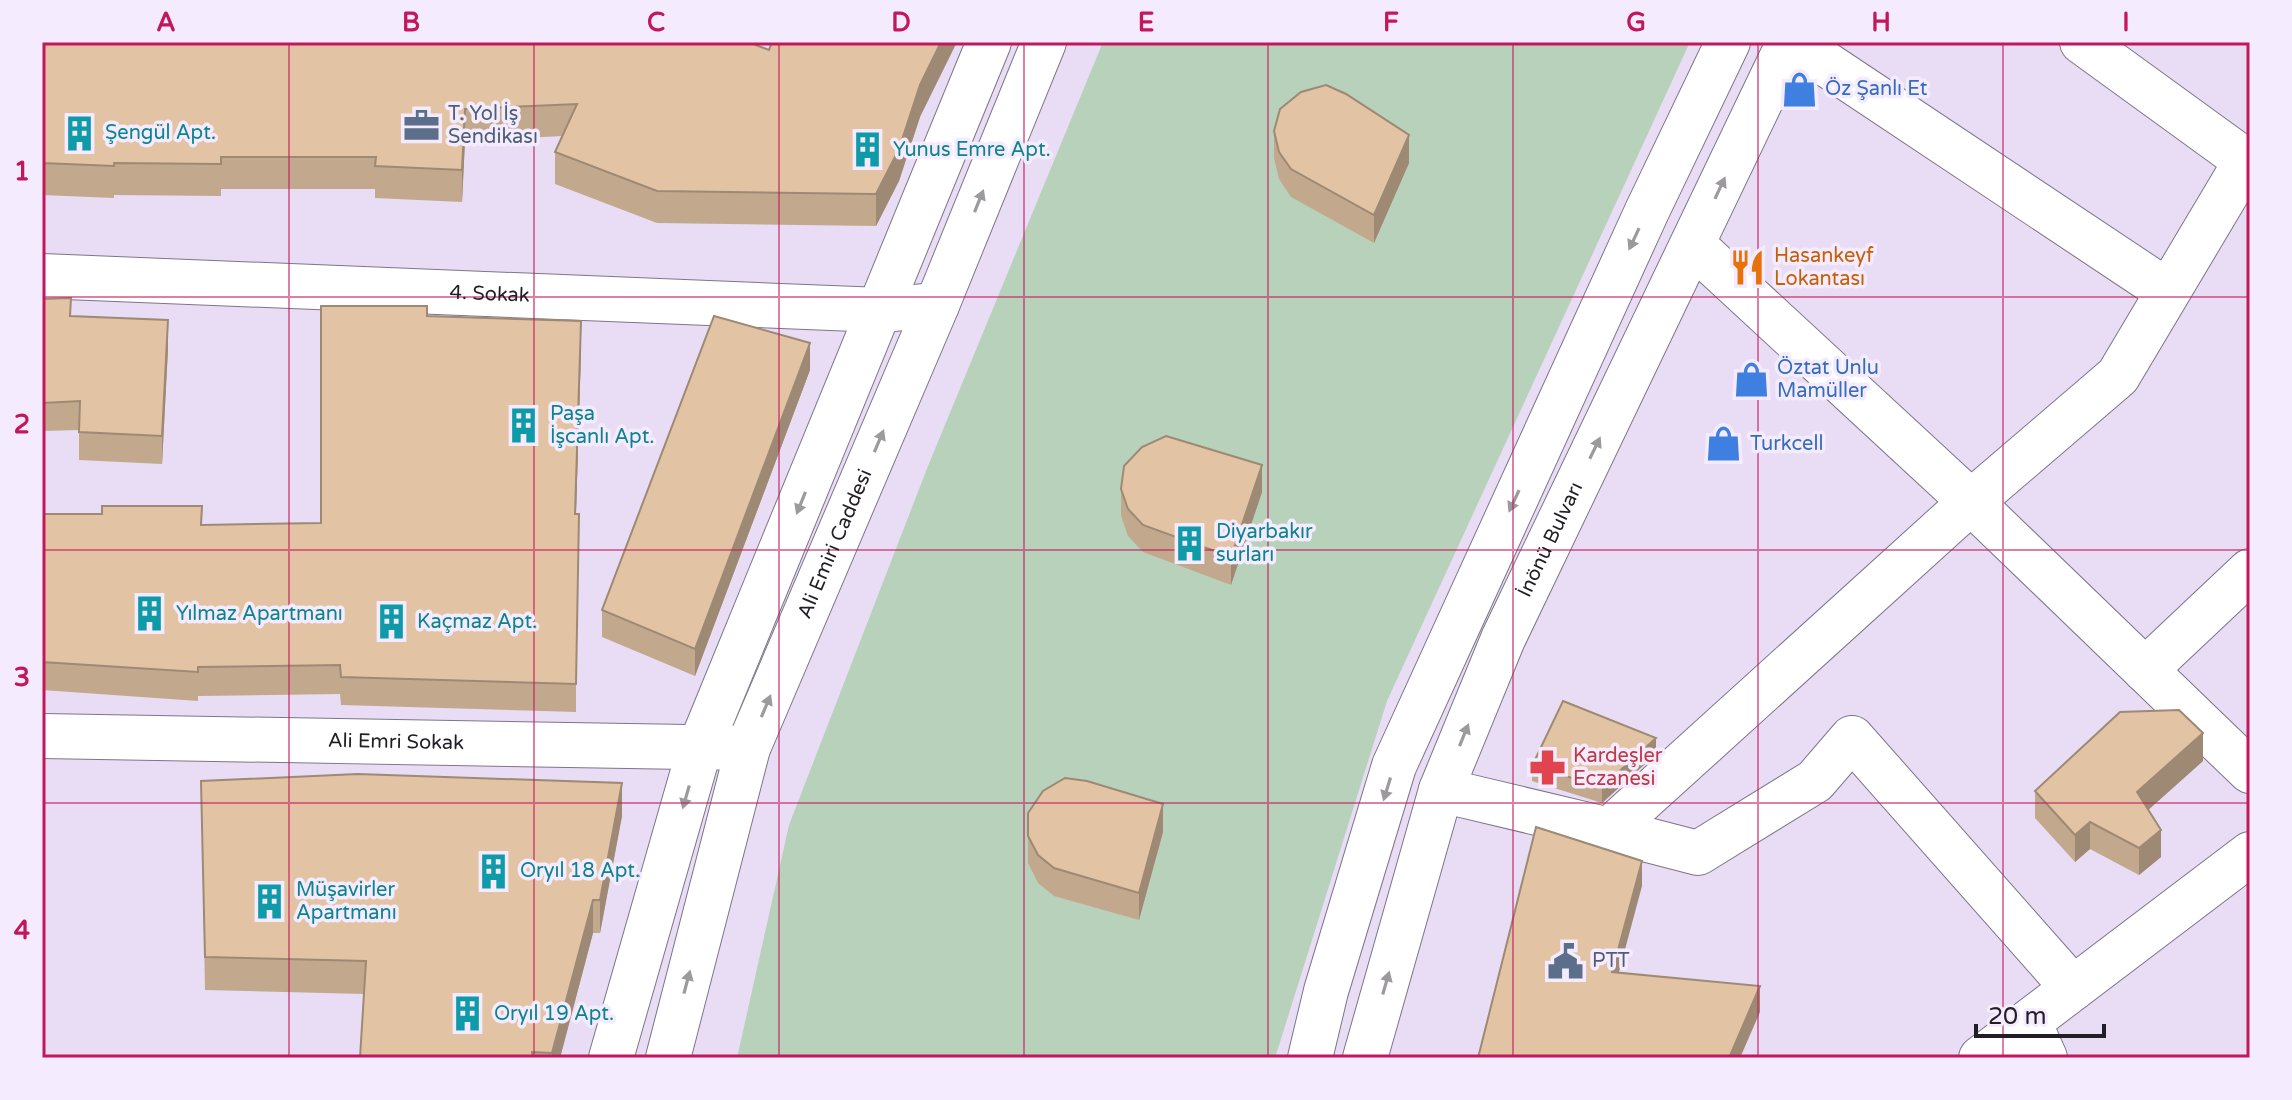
<svg xmlns="http://www.w3.org/2000/svg" width="2292" height="1100" font-family="'Varela Round',sans-serif">
<style>
.green{fill:#b8d1ba}
.lines{fill:none;stroke-linecap:round;stroke-linejoin:round}
.street-casing{stroke:#7e7589;stroke-width:46}
.secondary-casing{stroke:#7e7589;stroke-width:46}
.street{stroke:#fff;stroke-width:44}
.secondary{stroke:#fff;stroke-width:44}
.wall{fill:#c2a98e}
.shaded-wall{fill:#9e8974}
.building{fill:#e2c4a5;stroke:#9e8974;stroke-width:2}
.oneway{fill:#9c9a9d}
.grid{fill:none;stroke:#c2185b;stroke-width:2;stroke-opacity:0.55}
.labels{text-anchor:middle;dominant-baseline:central;stroke-width:7;stroke-linejoin:round;paint-order:stroke}
.shop-label{font-size:20px;fill:#366cbe;stroke:#f4ecfe;text-anchor:start}
.service-label{font-size:20px;fill:#4e5e75;stroke:#f4ecfe;text-anchor:start}
.culture-label{font-size:20px;fill:#0d838f;stroke:#f4ecfe;text-anchor:start}
.food-label{font-size:20px;fill:#c56008;stroke:#f4ecfe;text-anchor:start}
.street-label{font-size:20px;fill:#221e26;stroke:#f4ecfe}
.health-label{font-size:20px;fill:#be3a42;stroke:#f4ecfe;text-anchor:start}
.neatline{fill:none;stroke:#c2185b;stroke-width:3}
.grid-label{font-size:26px;text-anchor:middle;font-weight:bold;fill:#c2185b}
</style>
<rect width="100%" height="100%" fill="#e8ddf4"/>
<path class="green" d="M1103,42H1690L1387,701L1275,1058H737L789,825L928,466Z"/>
<g class="lines">
<defs>
<g id="street">
<path d="M1793,42L2167,291"/>
<path d="M1693,245L1971,502L2250,771"/>
<path id="s1" d="M42,276L881,310L937,305"/>
<path d="M2145,670L2250,571"/>
<path id="s2" d="M42,736L748,748"/>
<path d="M1441,790L1609,830L1971,502L2118,376L2246,161L2082,42"/>
<path d="M1609,830L1698,853L1815,781L1852,738L2073,988"/>
<path d="M2029,1022L2045,1058"/>
</g>
<g id="secondary">
<path d="M611,1058L700,747L989,42"/>
<path id="s3" d="M668,1058L748,748L937,305L1044,42"/>
<path d="M1310,1058L1326,991L1394,766L1647,211L1728,42"/>
<path id="s4" d="M1365,1058L1441,790L1503,639L1789,42"/>
<path d="M1981,1058L2250,854"/>
</g>
</defs>
<use href="#street" class="street-casing"/>
<use href="#secondary" class="secondary-casing"/>
<use href="#street" class="street"/>
<use href="#secondary" class="secondary"/>
</g>
<path class="wall" d="M42,42L920,117L899,181L876,226L657,223L555,184V152L563,136L465,141L462,202L375,198V189H221V196L114,195V198L42,195Z
M1274,131L1409,163L1374,243L1291,197L1279,179L1274,158Z
M42,299L71,316L168,349L162,464L79,460V430L42,431Z
M427,316L581,350L576,514V712L341,705L340,694L198,696V701L42,690V514L202,525L321,523Z
M810,370L695,676L602,637V610Z
M1121,489L1262,492L1231,585L1143,552L1128,536L1121,516Z
M1656,754L1602,803L1532,781V766Z
M2203,761L2148,810L2161,857L2139,875L2090,849L2075,862L2035,818V791Z
M201,781L622,816L600,933H593L560,1058H360L364,994L205,990Z
M1028,813L1163,832L1139,920L1054,896L1038,883L1028,863Z"/>
<path class="shaded-wall" d="M941,42H957L920,117L899,181L876,226V194L920,85Z
M465,109V141L462,202V170Z
M1409,135V163L1374,243V215Z
M168,320V349L162,464V436Z
M581,321V350L575,543V514Z
M810,343V370L695,676V649Z
M1262,465V492L1231,585V557Z
M2203,733V761L2137,820V792Z
M1656,738V754L1602,803V787Z
M622,783V816L600,933V900Z
M1163,804V832L1139,920V893Z
M2090,822V849L2075,862V835Z
M2161,830V857L2139,875V848Z
M1642,861V886L1612,998V972Z
M593,900V933L560,1058H552V1053Z
M1760,986V1012L1740,1058H1729Z"/>
<path class="building" d="M42,42H748L769,50L772,42H941L920,85L899,149L876,194L657,191L555,152L577,104L465,109L462,170L375,166L376,157H221V164L114,163V166L42,163Z
M1326,85L1346,94L1409,135L1374,215L1291,169L1279,152L1274,131L1280,109L1301,92Z
M71,298L70,316L168,320L162,436L79,432L80,401L42,403V299Z
M321,306H427V316L581,321L575,514H579L576,684L341,677L340,665L198,667V672L42,662V514H102V506H202L201,525L321,523Z
M714,316L810,343L695,649L602,610Z
M1166,436L1262,465L1231,557L1143,525L1128,509L1121,489L1124,466L1142,447Z
M1563,701L1656,738L1602,787L1532,766Z
M2179,710L2203,733L2137,792L2161,830L2139,848L2090,822L2075,835L2035,791L2120,712Z
M358,774L622,783L600,900H593L552,1053L532,1052V1058H360L366,961L205,957L201,781Z
M1065,778L1087,781L1163,804L1139,893L1054,868L1038,855L1028,836V813L1043,791Z
M1536,827L1642,861L1612,972L1760,986L1729,1058H1478Z"/>
<defs><path id="oneway-solid" d="M-6-.8H1V-3.2L6.5 0L1 3.2V.8H-6Z" transform="scale(2)"/></defs>
<g class="oneway">
<use href="#oneway-solid" transform="translate(1720 188) rotate(-65)"/>
<use href="#oneway-solid" transform="translate(979 201) rotate(-68)"/>
<use href="#oneway-solid" transform="translate(1634 239) rotate(115)"/>
<use href="#oneway-solid" transform="translate(879 441) rotate(-67)"/>
<use href="#oneway-solid" transform="translate(1595 448) rotate(-64)"/>
<use href="#oneway-solid" transform="translate(1514 501) rotate(115)"/>
<use href="#oneway-solid" transform="translate(801 503) rotate(112)"/>
<use href="#oneway-solid" transform="translate(766 706) rotate(-67)"/>
<use href="#oneway-solid" transform="translate(1464 735) rotate(-68)"/>
<use href="#oneway-solid" transform="translate(1387 789) rotate(107)"/>
<use href="#oneway-solid" transform="translate(686 797) rotate(106)"/>
<use href="#oneway-solid" transform="translate(687 982) rotate(-75)"/>
<use href="#oneway-solid" transform="translate(1386 983) rotate(-74)"/>
</g>
<path class="grid" d="M289,42V1058M534,42V1058M779,42V1058M1024,42V1058M1268,42V1058M1513,42V1058M1758,42V1058M2003,42V1058M42,297H2250M42,550H2250M42,803H2250"/>
<defs>
<symbol id="shop-bare" viewBox="-9 -9 18 18"><path d="M-5-2.5h2.3a2.7 3.5 0 0 1 5.4 0H5L5.5 6h-11ZM-1.5-2.5h3a1.5 2.3 0 0 0-3 0Z" fill="#3f7fe0" stroke="#f4ecfe" stroke-width="2.5" paint-order="stroke"/></symbol>
<symbol id="office-bare" viewBox="-9 -9 18 18"><path d="M-6-3h4V-5.5h4V-3h4V5H-6ZM-1-4.5V-3h2v-1.5ZM-6 0V1H6V0Z" fill="#5c6f8a" stroke="#f4ecfe" stroke-width="2.5" paint-order="stroke"/></symbol>
<symbol id="building-bare" viewBox="-9 -9 18 18"><path d="M-4-6H4V6H1V3H-1V6H-4ZM-2.5-4.3h1.7v1.8h-1.7ZM.8-4.3h1.7v1.8H.8ZM-2.5-1h1.7V.8h-1.7ZM.8-1h1.7V.8H.8Z" fill="#0f9aa8" stroke="#f4ecfe" stroke-width="2.5" paint-order="stroke"/></symbol>
<symbol id="restaurant-bare" viewBox="-9 -9 18 18"><path d="M-5-6h1v4h1v-4h1v4h1v-4h1v5L-1.5 .5V6h-2V.5L-5-1ZM5-6V6H3V1.5H1.5Q1.5-4 5-6Z" fill="#e8710a" stroke="#f4ecfe" stroke-width="2.5" paint-order="stroke"/></symbol>
<symbol id="pharmacy-bare" viewBox="-9 -9 18 18"><path d="M-2-6h4v4h4v4h-4v4h-4v-4h-4v-4h4Z" fill="#e0444e" stroke="#f4ecfe" stroke-width="2.5" paint-order="stroke"/></symbol>
<symbol id="civic-bare" viewBox="-9 -9 18 18"><path d="M-.6-6.5H3V-4.5H.6V-3L4-1V1h2V6H-6V1h2V-1L-.6-3ZM-1.2 2.5V6h2.4V2.5Z" fill="#5c6f8a" stroke="#f4ecfe" stroke-width="2.5" paint-order="stroke"/></symbol>
</defs>
<g fill-rule="evenodd">
<use href="#shop-bare" x="1774" y="64" width="51" height="51"/>
<use href="#office-bare" x="396" y="100" width="51" height="51"/>
<use href="#building-bare" x="54" y="108" width="51" height="51"/>
<use href="#building-bare" x="842" y="124" width="51" height="51"/>
<use href="#restaurant-bare" x="1722" y="242" width="51" height="51"/>
<use href="#shop-bare" x="1726" y="354" width="51" height="51"/>
<use href="#building-bare" x="498" y="400" width="51" height="51"/>
<use href="#shop-bare" x="1698" y="418" width="51" height="51"/>
<use href="#building-bare" x="1164" y="518" width="51" height="51"/>
<use href="#building-bare" x="124" y="588" width="51" height="51"/>
<use href="#building-bare" x="366" y="596" width="51" height="51"/>
<use href="#pharmacy-bare" x="1522" y="742" width="51" height="51"/>
<use href="#building-bare" x="468" y="846" width="51" height="51"/>
<use href="#building-bare" x="244" y="876" width="51" height="51"/>
<use href="#civic-bare" x="1540" y="936" width="51" height="51"/>
<use href="#building-bare" x="442" y="988" width="51" height="51"/>
</g>
<g class="labels">
<g class="shop-label">
<text x="1825" y="89">Öz Şanlı Et</text>
<text x="1777" y="368">Öztat Unlu<tspan x="1777" dy="23">Mamüller</tspan></text>
<text x="1750" y="444">Turkcell</text>
</g>
<g class="service-label">
<text x="448" y="114">T. Yol İş<tspan x="448" dy="23">Sendikası</tspan></text>
<text x="1592" y="961">PTT</text>
</g>
<g class="culture-label">
<text x="105" y="133">Şengül Apt.</text>
<text x="893" y="150">Yunus Emre Apt.</text>
<text x="550" y="414">Paşa<tspan x="550" dy="23">İşcanlı Apt.</tspan></text>
<text x="1216" y="532">Diyarbakır<tspan x="1216" dy="23">surları</tspan></text>
<text x="176" y="614">Yılmaz Apartmanı</text>
<text x="417" y="622">Kaçmaz Apt.</text>
<text x="520" y="871">Oryıl 18 Apt.</text>
<text x="296" y="890">Müşavirler<tspan x="296" dy="23">Apartmanı</tspan></text>
<text x="494" y="1014">Oryıl 19 Apt.</text>
</g>
<g class="food-label">
<text x="1774" y="256">Hasankeyf<tspan x="1774" dy="23">Lokantası</tspan></text>
</g>
<g class="street-label">
<text stroke="none"><textPath href="#s1" startOffset="448">4. Sokak</textPath></text>
<text stroke="none"><textPath href="#s4" startOffset="552">İnönü Bulvarı</textPath></text>
<text stroke="none"><textPath href="#s3" startOffset="542">Ali Emiri Caddesi</textPath></text>
<text stroke="none"><textPath href="#s2" startOffset="354">Ali Emri Sokak</textPath></text>
</g>
<g class="health-label">
<text x="1573" y="756">Kardeşler<tspan x="1573" dy="23">Eczanesi</tspan></text>
</g>
</g>
<rect width="2292" height="1100" fill="none" stroke="#f4ecfe" stroke-width="88"/>
<path d="M1976 1024v12h128v-12" fill="none" stroke="#221e26" stroke-width="4"/>
<text x="1988" y="1024" font-size="24" fill="#221e26" stroke="#f4ecfe" stroke-width="6" paint-order="stroke">20 m</text>
<rect x="44" y="44" width="2204" height="1012" class="neatline"/>
<g class="grid-label">
<text x="166" y="31">A</text>
<text x="411" y="31">B</text>
<text x="656" y="31">C</text>
<text x="901" y="31">D</text>
<text x="1146" y="31">E</text>
<text x="1391" y="31">F</text>
<text x="1636" y="31">G</text>
<text x="1881" y="31">H</text>
<text x="2126" y="31">I</text>
<text x="22" y="180">1</text>
<text x="22" y="433">2</text>
<text x="22" y="686">3</text>
<text x="22" y="939">4</text>
</g>
</svg>
